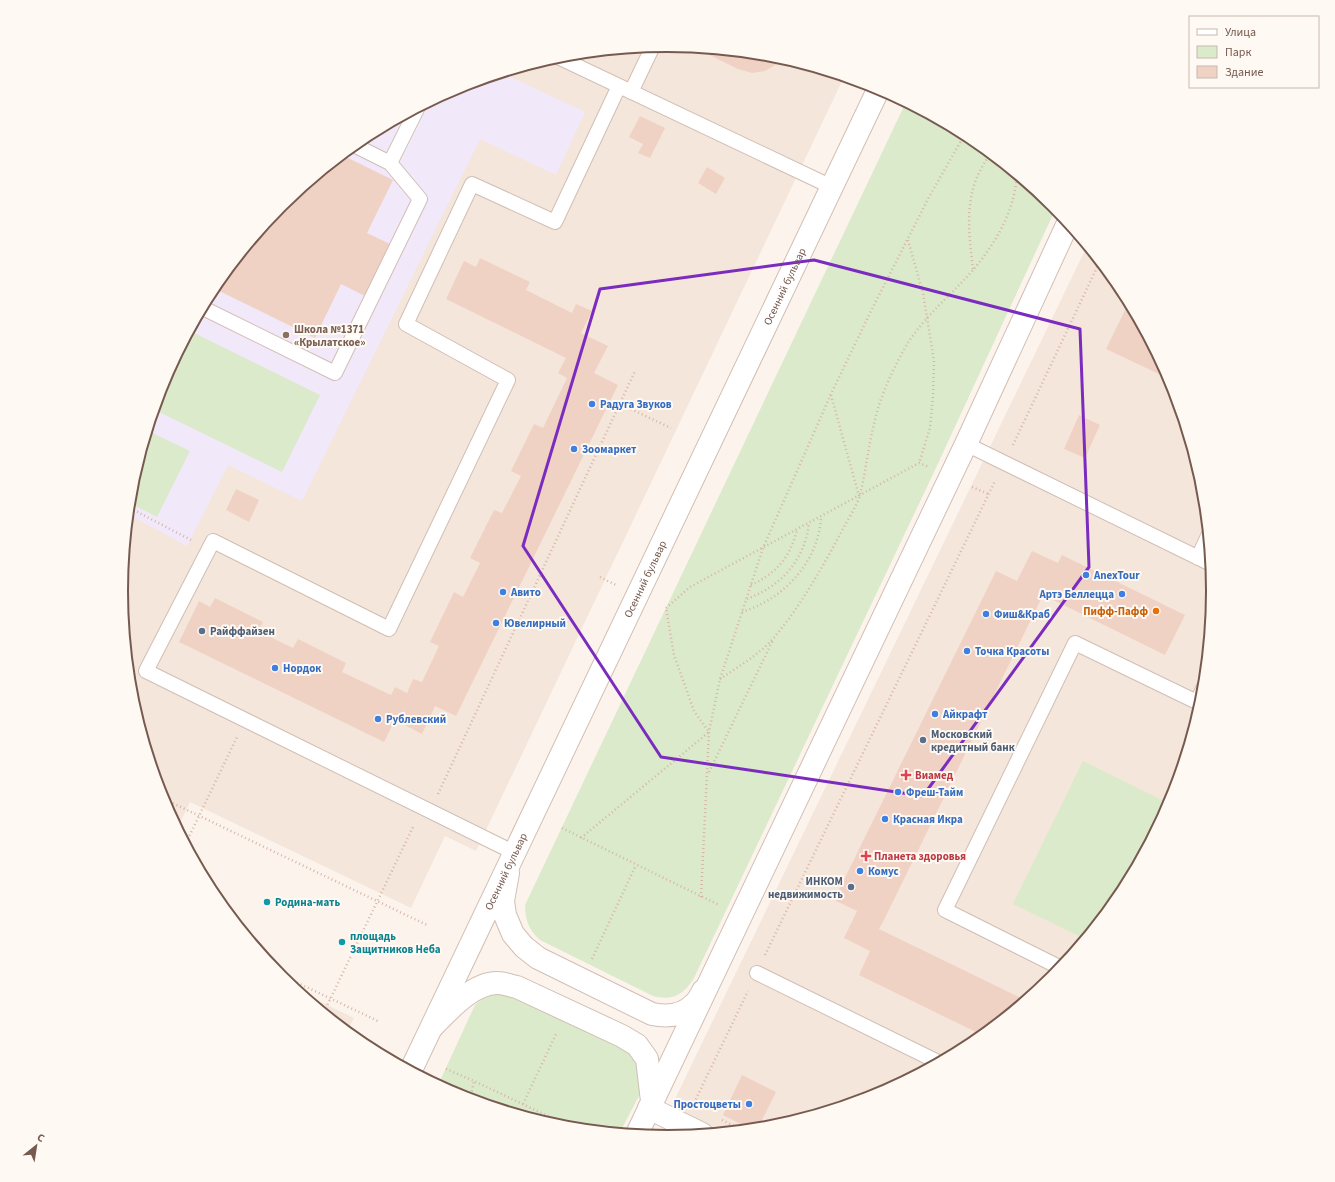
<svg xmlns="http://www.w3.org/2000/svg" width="1335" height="1182" font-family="'Source Sans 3',sans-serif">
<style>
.residential{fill:#f4e6db}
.education{fill:#f1e8f9}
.green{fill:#daeaca}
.building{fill:#f0d2c5}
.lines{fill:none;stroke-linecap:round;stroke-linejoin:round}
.service-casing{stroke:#d1beb4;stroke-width:16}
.minor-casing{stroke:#d1beb4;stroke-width:24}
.tertiary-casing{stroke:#d1beb4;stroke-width:24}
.path{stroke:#d6b5a7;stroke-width:2.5;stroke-dasharray:1 3;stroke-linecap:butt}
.service{stroke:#fff;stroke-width:14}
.minor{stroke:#fff;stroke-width:22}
.tertiary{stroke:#fff;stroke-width:22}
.marked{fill:none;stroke:#7b2cbf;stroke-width:3;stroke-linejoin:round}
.education-dot{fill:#8d6e63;stroke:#fef9f3;stroke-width:1.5}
.shop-dot{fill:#3f7fe0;stroke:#fef9f3;stroke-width:1.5}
.food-dot{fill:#e8710a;stroke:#fef9f3;stroke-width:1.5}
.service-dot{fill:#5c6f8a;stroke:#fef9f3;stroke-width:1.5}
.health-dot{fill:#e0444e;stroke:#fef9f3;stroke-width:1.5}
.culture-dot{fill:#0f9aa8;stroke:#fef9f3;stroke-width:1.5}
.labels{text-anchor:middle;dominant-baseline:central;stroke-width:4;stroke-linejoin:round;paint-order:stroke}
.street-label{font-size:11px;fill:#775a4f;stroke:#fef9f3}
.education-label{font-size:11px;font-weight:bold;fill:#785e54;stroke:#fef9f3;text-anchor:start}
.shop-label{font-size:11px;font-weight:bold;fill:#366cbe;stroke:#fef9f3;text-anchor:start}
.food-label{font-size:11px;font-weight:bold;fill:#c56008;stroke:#fef9f3;text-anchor:end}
.service-label{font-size:11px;font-weight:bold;fill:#4e5e75;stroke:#fef9f3;text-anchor:start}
.health-label{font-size:11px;font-weight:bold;fill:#be3a42;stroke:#fef9f3;text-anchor:start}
.culture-label{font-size:11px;font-weight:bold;fill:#0d838f;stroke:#fef9f3;text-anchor:start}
.rim{fill:none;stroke:#775a4f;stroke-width:2}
</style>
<rect width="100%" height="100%" fill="#fcf4ec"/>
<path class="residential" d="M668,45L774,56L844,77L476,851L445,836L411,908L190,802L178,827L163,800L132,697L122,591L132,484L163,382L282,205L364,137L459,86L561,55Z
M1087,246L1122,288L1172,382L1203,485L1213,591L1203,698L1172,800L1121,895L1053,977L971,1045L876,1096L774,1127L721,1132L680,1112L674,1101Z
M300,992L354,1018L347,1031Z"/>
<path class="education" d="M502,73L585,112L556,175L480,139L302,501L228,465L187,546L129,515L132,484L163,382L214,287L282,205L364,137L459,86Z"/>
<path class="green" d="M906,102L971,137L1056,208L935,470L694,978C684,995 672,1001 653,996L540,940C529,930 525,920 525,905Z
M190,331L320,395L282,472L155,410L163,382Z
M148,431L190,451L157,517L130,503L132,484Z
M1083,761L1170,804L1121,895L1085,939L1013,904Z
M496,993L511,996L619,1045L629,1051L637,1060L642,1083L640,1094L620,1132L561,1126L458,1095L438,1085L475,1005L485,997Z"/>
<path class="building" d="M695,48L774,56L782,58L777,64L765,71L752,73L738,69Z
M640,116L665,128L650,158L638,153L643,144L629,137Z
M342,155L393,180L367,233L390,244L365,296L341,284L315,338L213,288L282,205Z
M707,167L725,178L716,194L698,183Z
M480,258L530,282L526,290L572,313L576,304L592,311L581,333L608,346L594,373L618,385L456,716L435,706L422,734L395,720L384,742L179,642L199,601L210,607L215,598L263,622L258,631L293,648L298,639L346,663L342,672L391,695L395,687L407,693L413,679L422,682L439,646L430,642L454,592L463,597L480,563L470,558L494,510L502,513L521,476L511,471L534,424L543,428L567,378L558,373L566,358L446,299L464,261L476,267Z
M1129,302L1164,367L1161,375L1106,349Z
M1079,415L1100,425L1085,458L1064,449Z
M236,489L259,500L249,522L226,510Z
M1032,551L1058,563L1062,555L1185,615L1165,655L1043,595L883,922L879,929L1025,1000L982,1035L859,975L870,951L844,938L857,911L834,900L996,571L1017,581Z
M742,1075L776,1092L758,1128L750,1129L723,1115Z"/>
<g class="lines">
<defs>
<path id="service" d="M558,57L832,187
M631,92L653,46
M354,145L390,163
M203,308L335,373L420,199L390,163L417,109
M966,444L1211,564
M1198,558L1208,536
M1197,702L1204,687
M515,853L146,671L213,541L389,629L508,380L406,324L472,184L555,222L619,86
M1061,968L945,910L1075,643L1201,704
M757,973L938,1062"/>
<path id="minor" d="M508,873L503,901L505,915L513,934L524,947L538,958L652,1014C667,1017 683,1016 694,1004C698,1001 701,995 703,991
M433,1026C449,1010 474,982 498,983C504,983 511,986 517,987L622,1036L637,1045L647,1059L652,1101
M649,1108L702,1134"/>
<g id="tertiary">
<path id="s1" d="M411,1070L879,88"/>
<path d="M637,1134L966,444L1068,223"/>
</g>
</defs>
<use href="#service" class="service-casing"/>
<use href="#minor" class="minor-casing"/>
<use href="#tertiary" class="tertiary-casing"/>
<path class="path" d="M908,240L923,293L934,361L933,396L930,428L919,463
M973,269C969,235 964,200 981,169C984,163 987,158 992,154
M831,395L859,496
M620,404L671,428
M1013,445L1100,261
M972,487L988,494
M130,508L191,540
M600,577L616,585
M751,585C777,573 790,557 797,530
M747,599C781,586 804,561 809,524
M666,608L690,587L919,463L929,467
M742,612C784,599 818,562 821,518
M720,679C738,667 758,655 773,639C778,633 783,626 788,620C809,591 827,559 844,527C849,517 857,506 860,495C866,471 868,447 874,424C880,396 892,371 906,346C921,321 944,301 964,280C991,251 1014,216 1017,175
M709,772L773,640
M438,794L635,371
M162,798L427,925
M562,828L719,905
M581,838L709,732L694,711L674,655L666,608
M186,843L237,737
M701,897L709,732L720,679L763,548L831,394L870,313L929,197L965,134
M765,955L995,481
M592,959L636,865
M279,974L380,1022
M324,1012L414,825
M446,1069L474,1081L573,1128
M470,1099L474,1081
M694,1103L748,991
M523,1104L557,1032
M722,1120L742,1130
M549,1123L551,1118"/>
<use href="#service" class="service"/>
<use href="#minor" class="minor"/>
<use href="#tertiary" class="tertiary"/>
</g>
<path class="marked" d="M814,260L1080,329L1089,567L923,796L661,757L523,546L600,289Z"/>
<circle class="education-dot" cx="286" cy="335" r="4"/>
<g class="shop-dot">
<circle cx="592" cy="404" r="4"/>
<circle cx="574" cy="449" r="4"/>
<circle cx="1086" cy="575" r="4"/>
<circle cx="503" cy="592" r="4"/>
<circle cx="1122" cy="594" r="4"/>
<circle cx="986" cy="614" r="4"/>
<circle cx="496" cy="623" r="4"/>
<circle cx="967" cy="651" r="4"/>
<circle cx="275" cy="668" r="4"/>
<circle cx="935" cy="714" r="4"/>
<circle cx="378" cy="719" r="4"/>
<circle cx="898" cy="792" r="4"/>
<circle cx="885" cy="819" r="4"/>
<circle cx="860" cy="871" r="4"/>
<circle cx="749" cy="1104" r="4"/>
</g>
<circle class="food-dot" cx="1156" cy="611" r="4"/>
<g class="service-dot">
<circle cx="202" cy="631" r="4"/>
<circle cx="923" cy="740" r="4"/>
<circle cx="851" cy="887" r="4"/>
</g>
<g class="health-dot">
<path d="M904 769h4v4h4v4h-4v4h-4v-4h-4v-4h4z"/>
<path d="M864 850h4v4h4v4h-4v4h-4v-4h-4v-4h4z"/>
</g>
<g class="culture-dot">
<circle cx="267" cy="902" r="4"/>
<circle cx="342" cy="942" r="4"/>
</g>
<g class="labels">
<g class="street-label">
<text stroke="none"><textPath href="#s1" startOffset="868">Осенний бульвар</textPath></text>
<text stroke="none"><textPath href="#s1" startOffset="544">Осенний бульвар</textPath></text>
<text stroke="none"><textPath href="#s1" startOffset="220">Осенний бульвар</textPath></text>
</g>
<g class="education-label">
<text x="294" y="329">Школа №1371<tspan x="294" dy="13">«Крылатское»</tspan></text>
</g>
<g class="shop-label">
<text x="600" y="404">Радуга Звуков</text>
<text x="582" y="449">Зоомаркет</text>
<text x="1094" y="575">AnexTour</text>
<text x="511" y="592">Авито</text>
<text x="1114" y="594" text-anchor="end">Артэ Беллецца</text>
<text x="994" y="614">Фиш&amp;Краб</text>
<text x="504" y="623">Ювелирный</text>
<text x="975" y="651">Точка Красоты</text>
<text x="283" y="668">Нордок</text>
<text x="943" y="714">Айкрафт</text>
<text x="386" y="719">Рублевский</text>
<text x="906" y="792">Фреш-Тайм</text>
<text x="893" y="819">Красная Икра</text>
<text x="868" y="871">Комус</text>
<text x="741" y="1104" text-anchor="end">Простоцветы</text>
</g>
<g class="food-label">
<text x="1148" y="611">Пифф-Пафф</text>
</g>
<g class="service-label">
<text x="210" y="631">Райффайзен</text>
<text x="931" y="734">Московский<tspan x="931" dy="13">кредитный банк</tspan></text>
<text x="843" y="881" text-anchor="end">ИНКОМ<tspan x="843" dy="13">недвижимость</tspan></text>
</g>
<g class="health-label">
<text x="915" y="775">Виамед</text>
<text x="874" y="856">Планета здоровья</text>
</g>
<g class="culture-label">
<text x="275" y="902">Родина-мать</text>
<text x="350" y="936">площадь<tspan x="350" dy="13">Защитников Неба</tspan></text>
</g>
</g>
<path d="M0 0H1335V1182H0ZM128 591a539 539 0 1 1 1078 0a539 539 0 1 1-1078 0Z" fill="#fef9f3" fill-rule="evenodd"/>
<path class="rim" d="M128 591a539 539 0 1 1 1078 0a539 539 0 1 1-1078 0Z"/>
<rect x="1189" y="16" width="130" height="72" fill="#fef9f3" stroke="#c8b9b1"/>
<rect x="1197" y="29" width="20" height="6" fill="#ffffff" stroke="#c8b9b1"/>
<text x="1225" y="36" font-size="12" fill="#775a4f">Улица</text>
<rect x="1197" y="46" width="20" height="12" fill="#daeaca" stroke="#c8b9b1"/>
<text x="1225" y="56" font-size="12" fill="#775a4f">Парк</text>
<rect x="1197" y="66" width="20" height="12" fill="#f0d2c5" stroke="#c8b9b1"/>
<text x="1225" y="76" font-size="12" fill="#775a4f">Здание</text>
<g transform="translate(36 1146) rotate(30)" stroke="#fef9f3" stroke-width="3" paint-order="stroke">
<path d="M0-3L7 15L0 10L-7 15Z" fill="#775a4f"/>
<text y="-6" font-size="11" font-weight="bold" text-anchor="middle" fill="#775a4f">С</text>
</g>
</svg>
